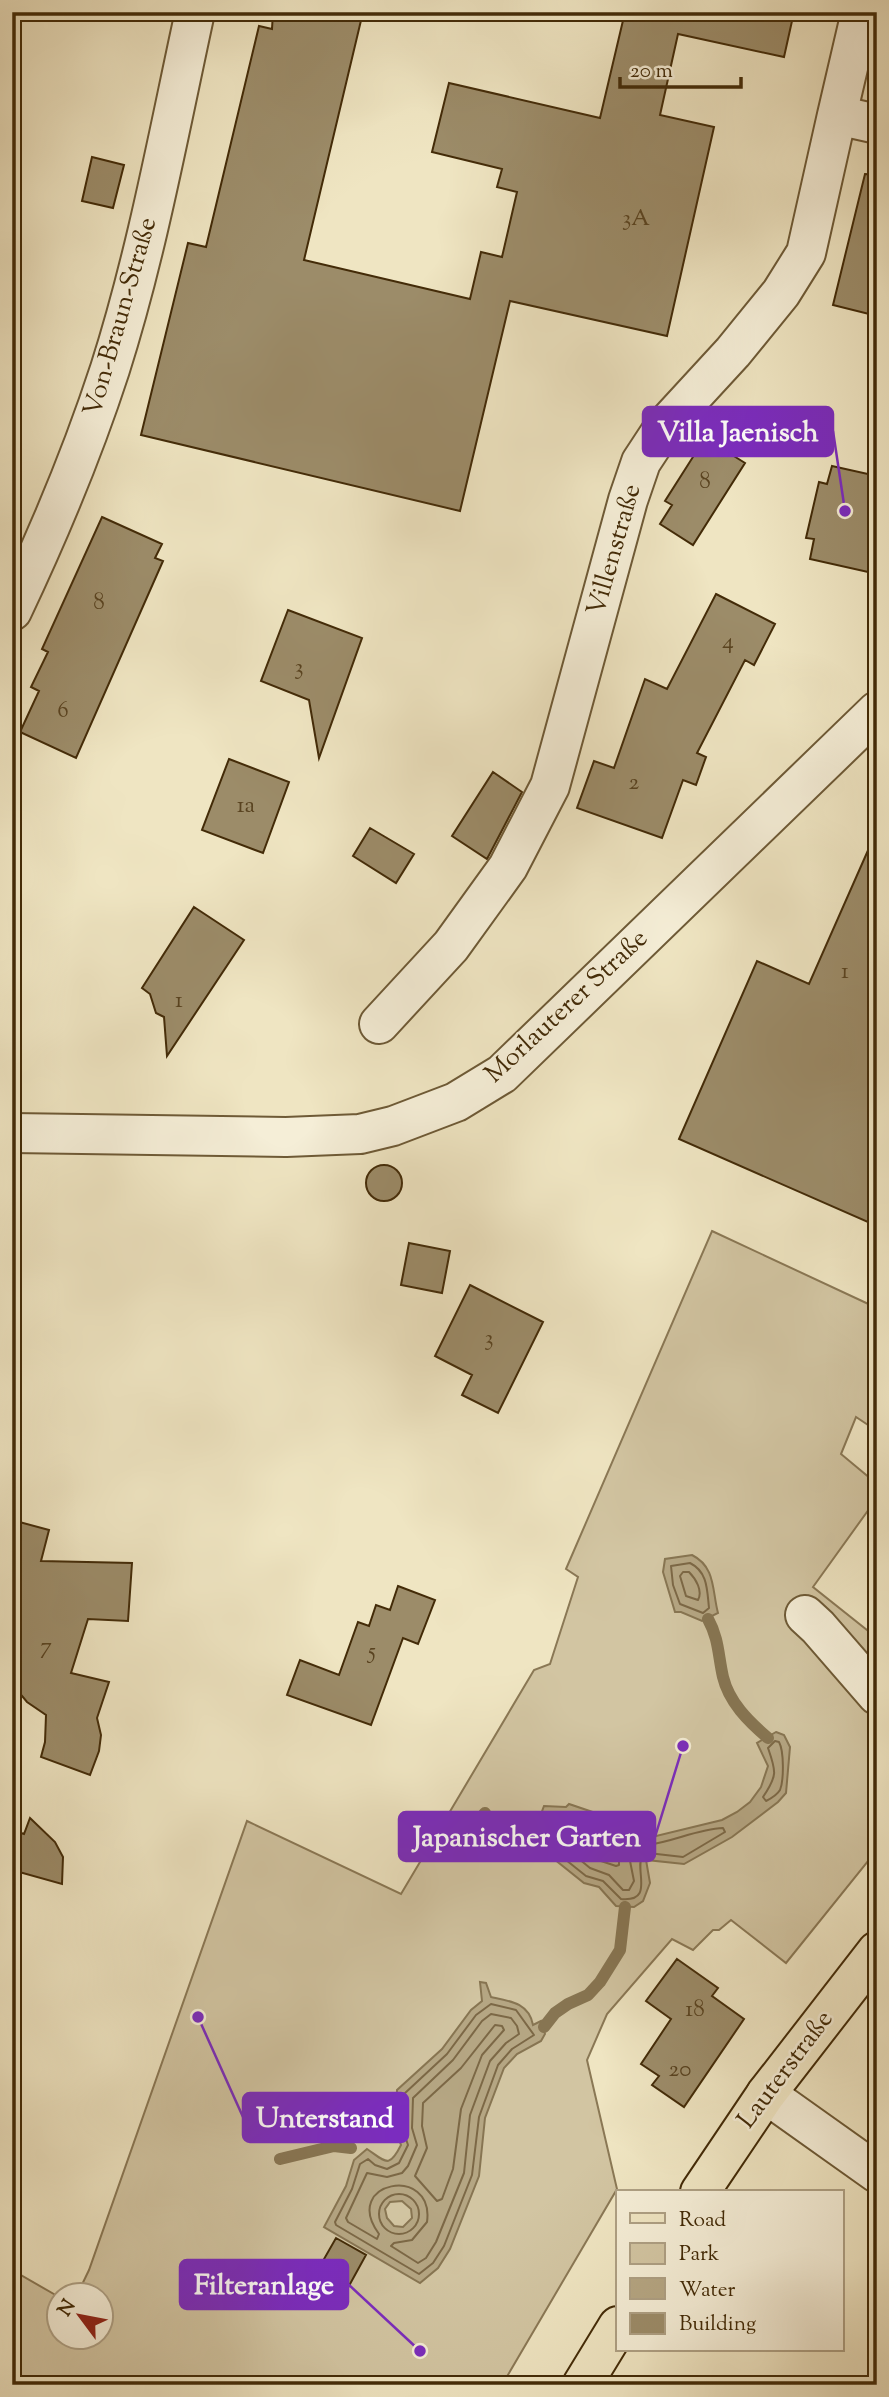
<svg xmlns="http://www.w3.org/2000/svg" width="889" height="2397" font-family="'Sorts Mill Goudy',serif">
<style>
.green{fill:#d2c5a2;stroke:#8a7855;stroke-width:2}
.water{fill:#b5a683;stroke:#877552;stroke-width:2;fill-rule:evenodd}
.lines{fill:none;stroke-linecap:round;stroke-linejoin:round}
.shore{stroke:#7c6846;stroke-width:2}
.stream{stroke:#877552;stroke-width:12}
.building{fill:#9c8c69;stroke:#432b08;stroke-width:2}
.minor-casing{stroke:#6e5a36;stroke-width:42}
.major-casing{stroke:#432b08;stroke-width:42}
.minor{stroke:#f5eed7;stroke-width:38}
.major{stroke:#efe5c2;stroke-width:38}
.labels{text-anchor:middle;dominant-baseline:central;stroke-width:5;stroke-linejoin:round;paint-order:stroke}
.number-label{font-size:23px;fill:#594320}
.street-label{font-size:26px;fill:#432b08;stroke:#f5eed7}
.leader{fill:none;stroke:#7b2cbf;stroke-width:2.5}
.callout-dot{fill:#7b2cbf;stroke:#f5eed7;stroke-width:2.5}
.callout{fill:#7b2cbf;stroke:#7b2cbf;stroke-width:2.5}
.callout-label{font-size:28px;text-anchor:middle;font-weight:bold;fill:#fff}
</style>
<rect width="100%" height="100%" fill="#efe5c2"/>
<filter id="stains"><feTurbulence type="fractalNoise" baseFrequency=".00286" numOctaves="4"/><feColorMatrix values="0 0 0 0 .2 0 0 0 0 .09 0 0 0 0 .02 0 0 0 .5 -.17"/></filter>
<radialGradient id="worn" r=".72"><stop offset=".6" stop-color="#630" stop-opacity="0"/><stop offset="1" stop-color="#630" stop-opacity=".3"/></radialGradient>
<path class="green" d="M712,1231L877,1308V1431L856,1417L841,1454L877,1484V1498L813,1587L877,1638V1850L786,1963L731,1920L719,1930H713L693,1950L672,1939L607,2014L587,2060L617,2189L502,2385H12V2270L59,2297L60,2338H102V2296L77,2295L89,2270L247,1821L401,1894L534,1670L550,1664L578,1577L566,1569Z"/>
<path class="water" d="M692,1555C716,1567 712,1591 718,1613L702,1621L681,1612H675L663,1572L665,1559Z
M776,1732L784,1735L790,1747L786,1793L778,1802L732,1837L684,1864L646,1860L650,1883L643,1901L634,1907L616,1906L599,1887L584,1883L539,1847L538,1822L544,1806L566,1807L569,1804L622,1822L648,1838L722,1820L737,1812L750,1802L761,1787L768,1766L757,1743Z
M480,1982L486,1983L491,1997C510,2001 529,2003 533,2025L541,2021L545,2034L541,2041L517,2054L504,2068L485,2118L479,2176L450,2249L438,2268L420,2283L324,2227L346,2186L354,2160L367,2149C386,2162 389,2169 401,2145L396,2132L397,2090L442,2049L471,2010L482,2001ZM402,2201L411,2209L412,2218L403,2227L394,2226L387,2218L385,2209L390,2202Z"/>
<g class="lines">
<path class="shore" d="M690,1563C708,1572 707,1590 709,1608L703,1613L680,1604L673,1585L671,1566Z
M683,1572H689C696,1579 703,1591 698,1600L686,1596L680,1576Z
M775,1741L779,1742C784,1751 784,1780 780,1790C777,1795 770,1799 766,1801L763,1797C778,1775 776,1771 768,1748Z
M571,1812L619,1829L647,1845C673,1842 697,1829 723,1828L725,1832L683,1857L648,1853L643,1854C633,1869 656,1902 621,1899L603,1881L586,1876L546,1844L545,1828L548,1815Z
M572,1822L616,1837L634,1847L630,1861L634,1881L629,1890H623L609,1875L590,1868L556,1840L555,1824Z
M578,1836L619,1851V1865L616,1866L595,1859L574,1842V1837Z
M491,2004L516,2010L534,2035L512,2049L498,2065L479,2117L472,2175L444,2246L433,2263L419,2274L336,2225L335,2222L352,2189L360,2164L368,2159L375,2165L387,2169L399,2163L408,2145L403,2130L404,2094L447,2054L476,2015Z
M491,2014L511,2018L517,2026L519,2034L506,2043L490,2061L470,2115L464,2173L436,2242L426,2258L418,2263L391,2246L394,2243L412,2240L427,2222C435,2164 340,2181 379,2234L377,2239L348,2222L346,2218L367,2173L387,2177L402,2173L408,2166L417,2145L412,2128L413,2098L453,2060L482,2021Z
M495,2025L502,2026L504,2030L482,2055L461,2109L453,2169L442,2199L437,2201L415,2176L427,2148L422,2126L423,2103L461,2068Z
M379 2214a20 20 0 1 1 40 0a20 20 0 1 1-40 0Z"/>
<path class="stream" d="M708,1619C719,1639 718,1655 723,1677C729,1702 748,1721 768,1738
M449,1854L485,1813
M544,2027L555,2013L568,2004L588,1995L600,1982L620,1950L625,1907
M280,2159L334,2146L351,2148"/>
</g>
<path class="building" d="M273,12H363L304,260L470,299L481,252L502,257L517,192L497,187L502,169L432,152L449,83L600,118L625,12H794L784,57L678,34L660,115L714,127L667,336L510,301L460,511L141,435L188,243L206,247L259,26L272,29Z
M92,157L124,165L113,208L82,201Z
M865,174L877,175V316L833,305Z
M705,438L745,463L693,545L660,524L672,505L665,501Z
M832,466L877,476V574L810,559L814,539L806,538L819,482L827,484Z
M102,517L162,544L155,558L163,561L76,758L20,732L39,691L31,687L48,652L42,649Z
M716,594L775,624L754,665L745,660L697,753L706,757L696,785L683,780L662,838L577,808L594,761L614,768L645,679L667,689Z
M288,610L362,638L319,758L309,700L261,681Z
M229,759L289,782L263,853L202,830Z
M493,772L522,792L487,859L452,836Z
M370,828L414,854L396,883L353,856Z
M877,830V1226L679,1139L757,961L809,984Z
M194,907L244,940L167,1056L164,1017L156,1013L150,994L142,988Z
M366 1183a18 18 0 1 1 36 0a18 18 0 1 1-36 0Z
M409,1243L450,1251L442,1293L401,1285Z
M470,1285L543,1322L498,1413L462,1395L472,1375L435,1356Z
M12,1520L49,1530L41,1561L132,1563L128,1621L88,1619L71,1673L109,1682L97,1718L101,1735L99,1751L90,1775L41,1757L45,1742L46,1715L27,1702L12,1684Z
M398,1586L435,1600L418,1644L403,1638L371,1725L287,1695L300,1660L339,1675L358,1622L369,1626L376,1605L390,1610Z
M30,1818L55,1842L63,1857L62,1884L12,1870V1830L24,1834Z
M677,1959L718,1988L712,1996L744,2019L684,2107L652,2085L659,2076L641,2064L671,2019L646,2001Z
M336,2238L366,2255L339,2304L308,2287Z"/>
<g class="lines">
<defs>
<path id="minor" d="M837,115L861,12
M12,611C49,533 83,452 110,369C147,253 169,131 195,12
M379,1024L451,946L508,867L550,786L628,500L641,462L664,427L733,352L781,293L806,253L837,115L877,124
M12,1133L286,1137L360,1134L393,1126L456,1102L502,1074L877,711
M805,1615L818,1627L877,1695
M766,2094L877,2173"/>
<path id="major" d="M700,2192L766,2094L877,1951
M582,2385L618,2326"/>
</defs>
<use href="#minor" class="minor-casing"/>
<use href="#major" class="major-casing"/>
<use href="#minor" class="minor"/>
<use href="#major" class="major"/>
</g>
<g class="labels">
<g class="number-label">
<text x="636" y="219">3A</text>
<text x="705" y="482">8</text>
<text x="99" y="603">8</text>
<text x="728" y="642">4</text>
<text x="299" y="668">3</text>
<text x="63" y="711">6</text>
<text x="634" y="783">2</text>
<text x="246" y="806">1a</text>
<text x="845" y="972">1</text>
<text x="179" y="1001">1</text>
<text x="489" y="1339">3</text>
<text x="46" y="1647">7</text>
<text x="372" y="1652">5</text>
<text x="695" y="2010">18</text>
<text x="680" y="2070">20</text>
</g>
<g class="street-label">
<text transform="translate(121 317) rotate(-74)">Von-Braun-Straße</text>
<text transform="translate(615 550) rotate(-74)">Villenstraße</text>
<text transform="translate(567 1007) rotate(-43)">Morlauterer Straße</text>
<text transform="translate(786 2070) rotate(-53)">Lauterstraße</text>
</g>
</g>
<path class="leader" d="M845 511L833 431M683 1746L655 1837M198 2017L243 2117M420 2351L348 2284"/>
<g class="callout-dot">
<circle cx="845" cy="511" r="7"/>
<circle cx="683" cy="1746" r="7"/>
<circle cx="198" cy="2017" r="7"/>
<circle cx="420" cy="2351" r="7"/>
</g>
<g class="callout">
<rect x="643" y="407" width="190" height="49" rx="7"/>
<rect x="399" y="1812" width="256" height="49" rx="7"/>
<rect x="243" y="2093" width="165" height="49" rx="7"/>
<rect x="180" y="2260" width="168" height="49" rx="7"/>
</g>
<g class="callout-label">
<text x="738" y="441">Villa Jaenisch</text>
<text x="527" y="1846">Japanischer Garten</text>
<text x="325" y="2127">Unterstand</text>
<text x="264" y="2294">Filteranlage</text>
</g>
<rect width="889" height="2397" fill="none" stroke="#efe5c2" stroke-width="42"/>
<rect x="14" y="14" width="861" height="2369" fill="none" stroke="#432b08" stroke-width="3.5"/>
<rect x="21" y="21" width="847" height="2355" fill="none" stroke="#432b08" stroke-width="2"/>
<rect x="616" y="2190" width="228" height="161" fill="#f5eed7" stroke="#aea084" stroke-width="2"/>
<rect x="630" y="2213" width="35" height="10" fill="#efe5c2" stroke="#aea084" stroke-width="2"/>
<text x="679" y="2226" font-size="21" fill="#432b08">Road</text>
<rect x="630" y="2243" width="35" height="21" fill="#d2c5a2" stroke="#aea084" stroke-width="2"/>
<text x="679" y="2260" font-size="21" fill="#432b08">Park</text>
<rect x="630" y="2278" width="35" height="21" fill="#b5a683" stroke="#aea084" stroke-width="2"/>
<text x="679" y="2296" font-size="21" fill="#432b08">Water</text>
<rect x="630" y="2313" width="35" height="21" fill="#9c8c69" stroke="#aea084" stroke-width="2"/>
<text x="679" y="2330" font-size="21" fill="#432b08">Building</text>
<g transform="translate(80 2316) rotate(302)"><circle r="33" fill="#f5eed7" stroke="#aea084" stroke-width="2"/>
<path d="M0-5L12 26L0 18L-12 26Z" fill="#8f2418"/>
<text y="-10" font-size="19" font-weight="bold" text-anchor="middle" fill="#432b08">N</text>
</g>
<path d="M620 77v10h121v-10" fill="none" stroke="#432b08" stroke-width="3.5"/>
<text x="630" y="77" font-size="21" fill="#432b08" stroke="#f5eed7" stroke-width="5" paint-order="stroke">20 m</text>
<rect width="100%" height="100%" filter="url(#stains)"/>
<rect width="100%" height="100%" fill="url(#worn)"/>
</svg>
